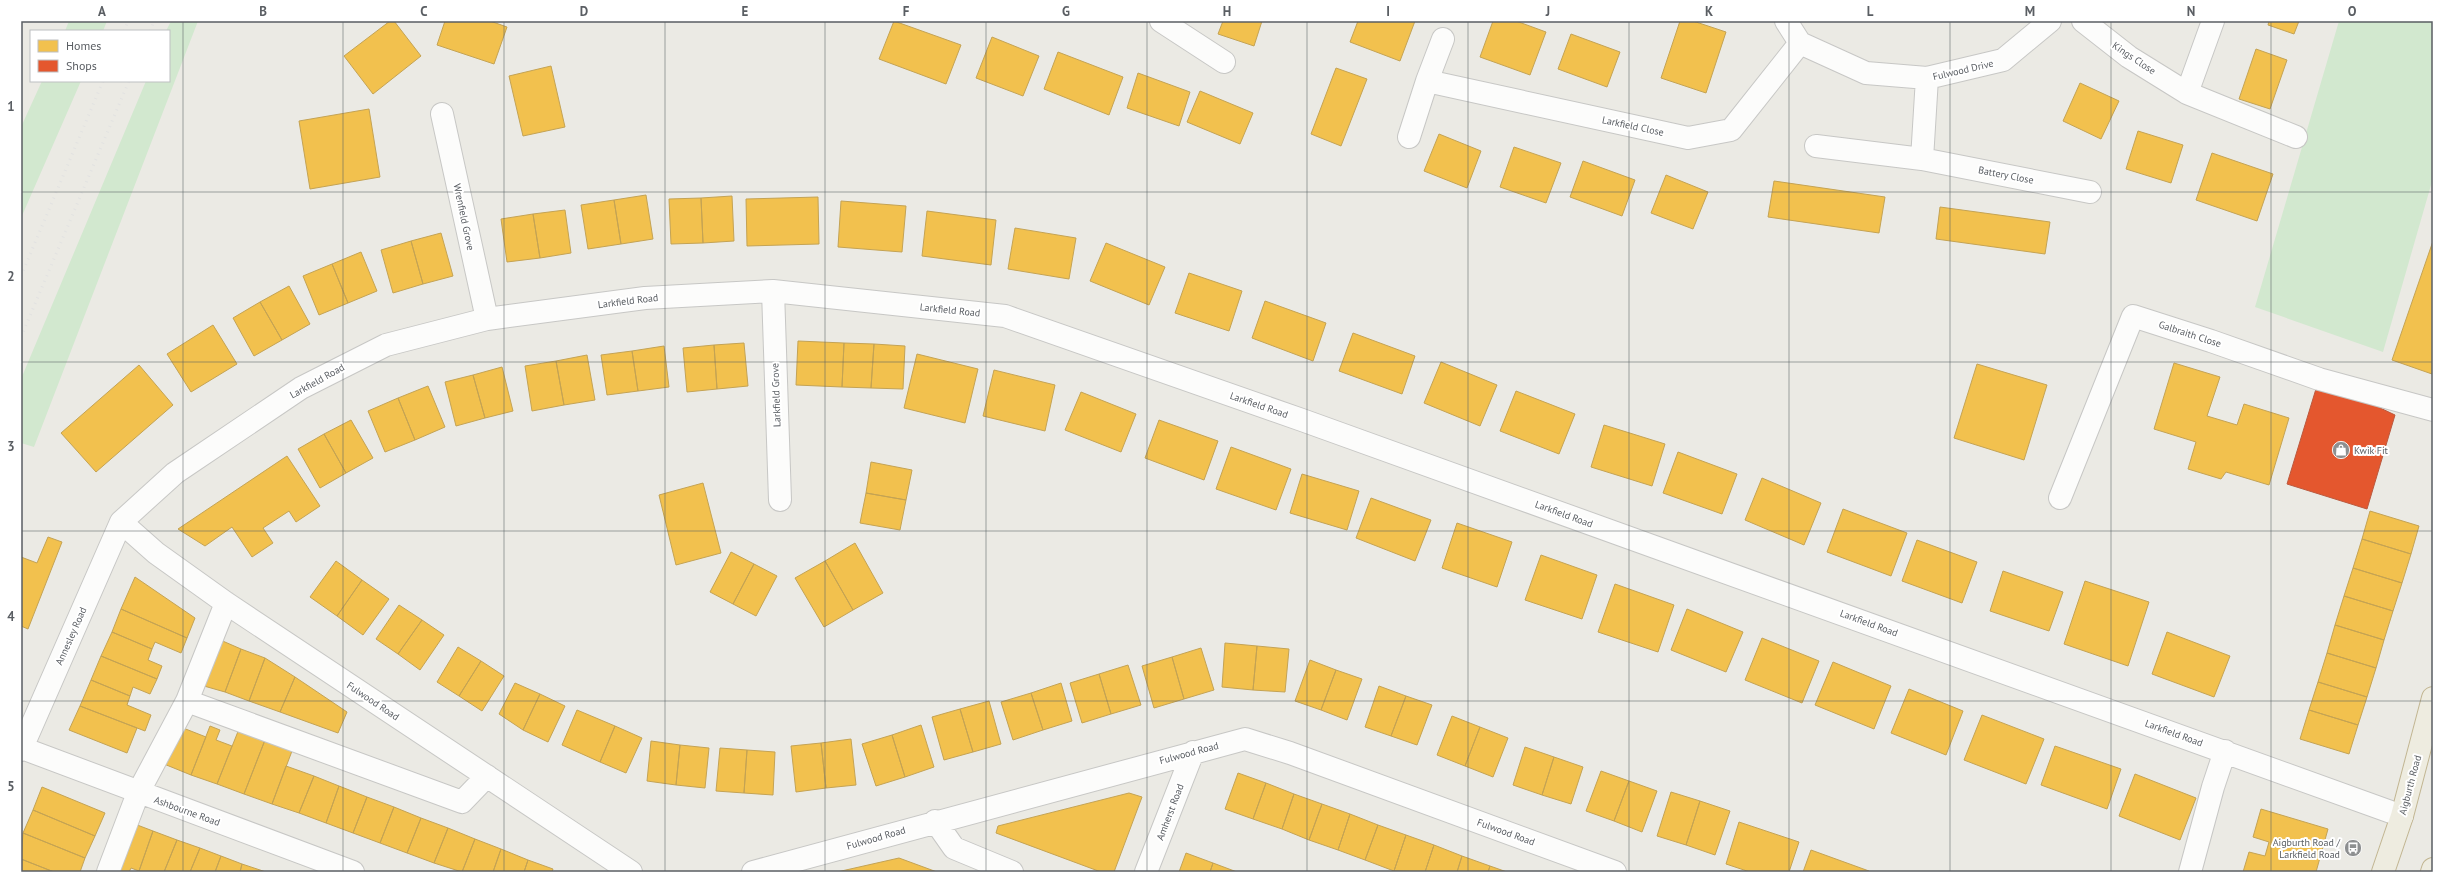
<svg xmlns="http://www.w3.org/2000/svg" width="2454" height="893" font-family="'PT Sans',sans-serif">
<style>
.green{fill:#d2e8cf}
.homes{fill:#f2c14e;stroke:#c4a354}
.shops{fill:#e4572e;stroke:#bb593e}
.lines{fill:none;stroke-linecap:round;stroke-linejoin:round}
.minor-casing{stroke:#c7c7c5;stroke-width:24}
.highway-casing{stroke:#c2b692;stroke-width:24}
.minor{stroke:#fcfcfb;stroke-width:22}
.highway{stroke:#eeece0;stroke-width:22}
.rail{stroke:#e2e2e1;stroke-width:3;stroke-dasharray:1 5;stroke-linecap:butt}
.grid{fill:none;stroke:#5a5e63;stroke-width:1;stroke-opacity:0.55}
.labels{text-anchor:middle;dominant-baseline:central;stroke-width:4;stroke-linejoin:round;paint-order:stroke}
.street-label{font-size:10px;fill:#5a5e63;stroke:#fff}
.poi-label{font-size:10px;fill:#5a5e63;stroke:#fff;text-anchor:start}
.neatline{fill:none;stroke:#5a5e63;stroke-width:1.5}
.grid-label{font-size:13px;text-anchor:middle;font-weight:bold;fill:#5a5e63}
</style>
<rect width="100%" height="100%" fill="#ebeae4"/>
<path class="green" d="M69,21H107L103,31H65Z
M171,21H198L34,447L21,443V379L146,81H169V31H166Z
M2339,21H2433V178L2383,352L2255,307Z
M42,81H81L21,218V127Z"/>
<path class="homes" d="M390,21H394L421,56L373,94L344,56Z
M445,21H490L507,27L494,64L437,45Z
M894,21L961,45L946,84L879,59Z
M1223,21H1262L1254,46L1218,34Z
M1358,21H1415L1400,61L1350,42Z
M1493,21H1516L1546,32L1530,75L1480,57Z
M1680,21H1693L1726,32L1706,93L1661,78Z
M2269,21H2299L2294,34L2268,25Z
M1571,34L1620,52L1607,87L1558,69Z
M992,37L1039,56L1023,96L976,78Z
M2256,49L2287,60L2270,109L2239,99Z
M1058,52L1123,77L1109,115L1044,89Z
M551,66L565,127L523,136L509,76Z
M1336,68L1367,79L1341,146L1311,134Z
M1138,73L1190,92L1179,126L1127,108Z
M2080,83L2119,101L2101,139L2063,121Z
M1200,91L1253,113L1240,144L1187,122Z
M369,109L380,177L310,189L299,121Z
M2138,131L2183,145L2171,183L2126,169Z
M1439,134L1481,151L1467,188L1424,171Z
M1514,147L1561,163L1546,203L1500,187Z
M2212,153L2273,174L2257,221L2196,200Z
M1583,161L1635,180L1622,216L1570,197Z
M1666,175L1708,192L1693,229L1651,213Z
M1774,181L1885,197L1879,233L1768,217Z
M646,195L653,239L621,244L614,200Z
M732,196L734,241L703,243L701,198Z
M818,197L819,244L747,246L746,199Z
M701,198L703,243L671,244L669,199Z
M614,200L621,244L588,249L581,205Z
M841,201L906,206L902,252L838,247Z
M1940,207L2050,222L2045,254L1936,239Z
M565,210L571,253L540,258L533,214Z
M927,211L996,220L991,265L922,256Z
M533,214L540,258L507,262L501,219Z
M1015,228L1076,238L1069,279L1008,269Z
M441,233L453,276L423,284L411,241Z
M411,241L423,284L393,293L381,250Z
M2433,241V370L2432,374L2392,360Z
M1106,243L1165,267L1149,305L1090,281Z
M361,252L377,291L348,303L332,264Z
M332,264L348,303L319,315L303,276Z
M1189,273L1242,291L1229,331L1175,313Z
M289,286L310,324L282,340L260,302Z
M1265,301L1326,323L1313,361L1252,338Z
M260,302L282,340L254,356L233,318Z
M213,325L237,364L191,392L167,354Z
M1353,333L1415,356L1402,394L1339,371Z
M798,341L844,343L842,387L796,385Z
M744,343L748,386L717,389L714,345Z
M844,343L874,344L871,388L842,387Z
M874,344L905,346L903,389L871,388Z
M714,345L717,389L687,392L683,348Z
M664,346L669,387L638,391L632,351Z
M632,351L638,391L607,395L601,355Z
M917,354L978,369L965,423L904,408Z
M587,355L595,400L564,405L556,361Z
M556,361L564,405L532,411L525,366Z
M1441,362L1497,385L1480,426L1424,403Z
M2174,363L2220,377L2207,416L2237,425L2244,404L2289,418L2269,485L2226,472L2221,479L2188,469L2196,442L2154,429Z
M1977,364L2047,385L2024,460L1954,438Z
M139,365L173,405L96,472L61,433Z
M502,367L513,411L485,418L473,375Z
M994,370L1055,385L1045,431L983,416Z
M473,375L485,418L456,426L445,382Z
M428,386L445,427L415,440L398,398Z
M1516,391L1575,414L1559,454L1500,431Z
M1081,392L1136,414L1121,452L1065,430Z
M398,398L415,440L385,452L368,411Z
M351,420L373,458L346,473L324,434Z
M1159,420L1218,441L1204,480L1145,458Z
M1604,425L1665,444L1652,486L1591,467Z
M324,434L346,473L320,488L298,449Z
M1231,447L1291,469L1276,510L1216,489Z
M1678,452L1737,474L1722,514L1663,493Z
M287,456L320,506L296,522L289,511L263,528L273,543L252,557L232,527L205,546L178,529Z
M871,462L912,470L906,500L866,493Z
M1302,474L1359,491L1347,530L1290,513Z
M1762,478L1821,503L1804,545L1745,520Z
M703,483L721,553L676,565L659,495Z
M866,493L906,500L900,530L860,523Z
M1371,498L1431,520L1415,561L1356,538Z
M1843,509L1907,533L1891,576L1827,552Z
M2370,511L2419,526L2411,554L2362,539Z
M1457,523L1512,542L1497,587L1442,568Z
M48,537L62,542L28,629L21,626V557L37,563Z
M2362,539L2411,554L2402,583L2353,568Z
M1917,540L1977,562L1962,603L1902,581Z
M855,543L883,593L853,610L825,561Z
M731,552L754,564L733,604L710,592Z
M1541,555L1597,575L1582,619L1525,600Z
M336,561L362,580L337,616L310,597Z
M825,561L853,610L824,627L795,578Z
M754,564L777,576L756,616L733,604Z
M2353,568L2402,583L2393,611L2344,596Z
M2003,571L2063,592L2049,631L1990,611Z
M135,577L195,618L187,638L121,609Z
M362,580L389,599L363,635L337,616Z
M2085,581L2149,602L2128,666L2064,644Z
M1615,584L1674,605L1658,652L1598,632Z
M2344,596L2393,611L2384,640L2335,625Z
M399,605L422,620L398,654L376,639Z
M121,609L187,638L181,653L155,642L152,649L112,632Z
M1687,609L1743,632L1726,672L1671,650Z
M422,620L444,635L420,670L398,654Z
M2335,625L2384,640L2376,668L2327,653Z
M112,632L152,649L148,660L162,666L157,679L101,656Z
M2167,632L2230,656L2214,697L2152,674Z
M1762,638L1819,661L1802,703L1745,680Z
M218,639L241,649L225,692L204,686L211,671L204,668Z
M1225,643L1257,646L1253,690L1222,687Z
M1257,646L1289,649L1285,692L1253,690Z
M458,647L481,661L459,696L437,682Z
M1201,648L1214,690L1184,699L1172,657Z
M241,649L265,658L249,701L225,692Z
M2327,653L2376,668L2367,697L2318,682Z
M101,656L157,679L150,694L133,687L130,696L91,680Z
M1172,657L1184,699L1154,708L1142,666Z
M265,658L295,677L280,712L249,701Z
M1310,660L1336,670L1321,710L1295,701Z
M481,661L504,676L482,711L459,696Z
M1833,662L1891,686L1874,729L1815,705Z
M1128,665L1141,705L1111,714L1099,674Z
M1336,670L1362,679L1347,720L1321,710Z
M1099,674L1111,714L1082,723L1070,683Z
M295,677L347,712L338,733L280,712Z
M91,680L130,696L127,705L151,715L145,731L80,706Z
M2318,682L2367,697L2358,725L2309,710Z
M515,683L540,694L523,730L499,714Z
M1061,683L1072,721L1043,730L1031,693Z
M1379,686L1406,696L1391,736L1365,727Z
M1909,689L1963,711L1946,755L1891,733Z
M1031,693L1043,730L1013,740L1001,702Z
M540,694L565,706L548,742L523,730Z
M1406,696L1432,705L1417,745L1391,736Z
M989,701L1001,744L973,752L960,709Z
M80,706L137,728L127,753L69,730Z
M960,709L973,752L944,760L932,717Z
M577,710L615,726L600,762L562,745Z
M2309,710L2358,725L2349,754L2300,739Z
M1982,715L2044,739L2026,784L1964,760Z
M1452,716L1480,727L1465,766L1437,755Z
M921,725L934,767L905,777L892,735Z
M178,726L206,737L191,775L164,764Z
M210,726L220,730L216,740L232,746L217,784L191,775Z
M615,726L642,738L626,773L600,762Z
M1480,727L1508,738L1493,777L1465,766Z
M239,729L265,740L244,794L217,784Z
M892,735L905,777L876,786L862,744Z
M851,739L856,785L826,788L821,743Z
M265,740L292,751L272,804L244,794Z
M651,741L680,745L676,785L647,781Z
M821,743L826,788L796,792L791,746Z
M680,745L709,748L705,788L676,785Z
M2055,746L2121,769L2107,809L2041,785Z
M1525,747L1554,757L1542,795L1513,785Z
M720,748L747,750L744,793L716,791Z
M747,750L775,752L773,795L744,793Z
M1554,757L1583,767L1571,804L1542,795Z
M286,766L314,776L299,813L272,804Z
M1601,771L1629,781L1614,821L1586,811Z
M1238,773L1266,783L1253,819L1225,809Z
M2135,774L2196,798L2180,840L2119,816Z
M314,776L339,786L326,823L299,813Z
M1629,781L1657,791L1642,832L1614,821Z
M1266,783L1294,794L1282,829L1253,819Z
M339,786L367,797L353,833L326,823Z
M42,787L105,813L95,836L33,810Z
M1671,792L1700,801L1686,845L1657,836Z
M1129,793L1142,797L1114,872H1101L996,833L998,826Z
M1294,794L1322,804L1309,840L1282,829Z
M367,797L394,807L380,843L353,833Z
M1700,801L1730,811L1715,855L1686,845Z
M1322,804L1350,814L1338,850L1309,840Z
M394,807L421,818L407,853L380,843Z
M2261,809L2328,829L2316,872H2243L2249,852L2265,856L2269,842L2253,837Z
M33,810L95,836L85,858L23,833Z
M1350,814L1378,825L1365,860L1338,850Z
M421,818L448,828L434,863L407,853Z
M1739,822L1799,842L1789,872H1750L1726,864Z
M132,823L153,831L139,871L131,868L129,872H114Z
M1378,825L1406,835L1394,871L1365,860Z
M448,828L475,839L462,872L434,863Z
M153,831L177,840L164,872H141L139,871Z
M23,833L85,858L80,872H54L21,859Z
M1406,835L1434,845L1425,872L1394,871Z
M475,839L501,849L493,872H462Z
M177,840L200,848L190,872H164Z
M1434,845L1462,856L1457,872H1425Z
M200,848L221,856L215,872H190Z
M501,849L528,860L524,872H493Z
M1811,850L1869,871V872H1803Z
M1186,853L1213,863L1210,872H1179Z
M221,856L242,864L240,872H215Z
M1462,856L1490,866L1488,872H1457Z
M899,858L937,872H837Z
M21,859L54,872H21Z
M528,860L553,869L552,872H524Z
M1213,863L1237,872H1210Z
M242,864L266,872H240Z
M1490,866L1507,872H1488Z"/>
<path class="shops" d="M2319,379L2395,415L2367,509L2287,484Z"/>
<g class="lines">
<defs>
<path id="minor" d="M1161,21L1224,62
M1786,21L1800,43L1866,73L1927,78L2003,60L2050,21
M2083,21L2129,57L2187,93L2296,137
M1427,81L1688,138L1731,130L1800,43
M2187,93L2213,21
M442,114L487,319
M1409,137L1427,81L1443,39
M1816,146L1922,159L2090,192
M1922,159L1927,78
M773,291L780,500
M2060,498L2133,316L2211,341L2319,379L2433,410
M121,522L156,553L226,603L631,872
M187,701L462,802L487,776
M22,748L353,872
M21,750L121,522L175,473L301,388L386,345L487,319L645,298L773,291L1005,316L1302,420L2402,816
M935,821L954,848L1012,872
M108,872L138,793L187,701L226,603
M753,872L1245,739L1290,753L1615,872
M1146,872L1193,752
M2190,872L2213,787L2225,751"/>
<path id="highway" d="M2383,872L2402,816L2433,698
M2432,872L2433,869"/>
</defs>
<use href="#minor" class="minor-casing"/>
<use href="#highway" class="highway-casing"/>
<use href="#minor" class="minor"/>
<use href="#highway" class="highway"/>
<path class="rail" d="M124,31L128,21
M150,31L154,21
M21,276L103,81
M21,337L129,81"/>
</g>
<path class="grid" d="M183,21V872M343,21V872M504,21V872M665,21V872M825,21V872M986,21V872M1147,21V872M1307,21V872M1468,21V872M1629,21V872M1789,21V872M1950,21V872M2111,21V872M2271,21V872M21,192H2433M21,362H2433M21,531H2433M21,701H2433"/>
<defs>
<symbol id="shop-disc" viewBox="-11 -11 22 22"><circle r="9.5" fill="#8d8f90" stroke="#fff"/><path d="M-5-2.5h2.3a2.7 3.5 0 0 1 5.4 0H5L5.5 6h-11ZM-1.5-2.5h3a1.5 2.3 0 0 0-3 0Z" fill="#fff"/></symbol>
<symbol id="bus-disc" viewBox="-11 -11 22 22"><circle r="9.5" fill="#8d8f90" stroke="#fff"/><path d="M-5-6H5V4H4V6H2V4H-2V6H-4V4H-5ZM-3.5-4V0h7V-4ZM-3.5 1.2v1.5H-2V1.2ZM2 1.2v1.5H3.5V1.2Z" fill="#fff"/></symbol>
</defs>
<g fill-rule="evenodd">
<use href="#shop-disc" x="2331" y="440" width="20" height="20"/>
<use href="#bus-disc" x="2343" y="838" width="20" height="20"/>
</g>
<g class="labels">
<g class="street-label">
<text transform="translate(2134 58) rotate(34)">Kings Close</text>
<text transform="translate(1963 70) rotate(-13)">Fulwood Drive</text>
<text transform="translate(1633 126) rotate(12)">Larkfield Close</text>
<text transform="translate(2006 175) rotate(11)">Battery Close</text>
<text transform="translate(464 217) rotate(78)">Wrenfield Grove</text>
<text transform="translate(628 301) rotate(-7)">Larkfield Road</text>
<text transform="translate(950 310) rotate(6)">Larkfield Road</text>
<text transform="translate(2190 334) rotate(18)">Galbraith Close</text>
<text transform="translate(317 381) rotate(-29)">Larkfield Road</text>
<text transform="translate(776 395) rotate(-92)">Larkfield Grove</text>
<text transform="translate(1259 405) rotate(19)">Larkfield Road</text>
<text transform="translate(1564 514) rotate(20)">Larkfield Road</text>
<text transform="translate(1869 623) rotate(20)">Larkfield Road</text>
<text transform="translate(71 636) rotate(-66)">Annesley Road</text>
<text transform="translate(373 701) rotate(34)">Fulwood Road</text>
<text transform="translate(2174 733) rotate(20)">Larkfield Road</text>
<text transform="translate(1189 753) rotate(-15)">Fulwood Road</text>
<text transform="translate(2410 785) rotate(-75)">Aigburth Road</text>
<text transform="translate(187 811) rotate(20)">Ashbourne Road</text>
<text transform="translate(1170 812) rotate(-69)">Amherst Road</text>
<text transform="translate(1506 832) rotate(20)">Fulwood Road</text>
<text transform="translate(876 838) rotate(-16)">Fulwood Road</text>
</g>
<g class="poi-label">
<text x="2354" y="450">Kwik Fit</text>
<text x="2340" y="842" text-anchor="end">Aigburth Road /<tspan x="2340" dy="12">Larkfield Road</tspan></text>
</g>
</g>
<rect width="2454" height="893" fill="none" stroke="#ffffff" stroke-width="44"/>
<rect x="30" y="30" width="140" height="52" fill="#ffffff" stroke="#bdbfc1"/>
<rect x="38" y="40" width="20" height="12" fill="#f2c14e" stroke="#bdbfc1"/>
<text x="66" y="50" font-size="12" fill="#5a5e63">Homes</text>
<rect x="38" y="60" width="20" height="12" fill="#e4572e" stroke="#bdbfc1"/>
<text x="66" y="70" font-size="12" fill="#5a5e63">Shops</text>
<rect x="22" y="22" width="2410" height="849" class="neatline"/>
<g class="grid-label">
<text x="102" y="16">A</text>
<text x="263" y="16">B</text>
<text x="424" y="16">C</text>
<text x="584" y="16">D</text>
<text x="745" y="16">E</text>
<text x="906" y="16">F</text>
<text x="1066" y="16">G</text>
<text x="1227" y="16">H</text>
<text x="1388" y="16">I</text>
<text x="1548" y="16">J</text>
<text x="1709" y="16">K</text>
<text x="1870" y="16">L</text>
<text x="2030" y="16">M</text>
<text x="2191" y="16">N</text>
<text x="2352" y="16">O</text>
<text x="11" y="111">1</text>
<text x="11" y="281">2</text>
<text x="11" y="451">3</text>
<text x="11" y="621">4</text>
<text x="11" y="791">5</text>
</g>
</svg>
